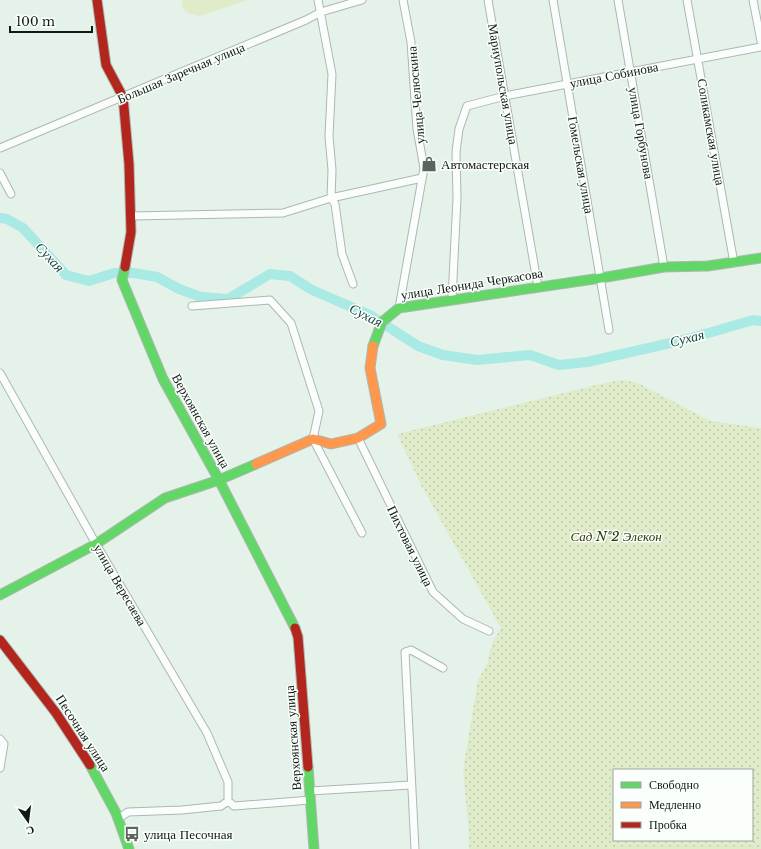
<svg xmlns="http://www.w3.org/2000/svg" width="761" height="849" font-family="'Libre Baskerville',serif">
<style>
.grass{fill:#e0ecc9}
.park{fill:url(#park-dots);fill-rule:evenodd}
.lines{fill:none;stroke-linecap:round;stroke-linejoin:round}
.river{stroke:#a9eae5;stroke-width:10}
.street-casing{stroke:#adb8b0;stroke-width:9}
.fast-casing{stroke:#adb8b0;stroke-width:11}
.slow-casing{stroke:#adb8b0;stroke-width:11}
.jam-casing{stroke:#adb8b0;stroke-width:11}
.street{stroke:#fbfdfc;stroke-width:7}
.fast{stroke:#63d668;stroke-width:9}
.slow{stroke:#ff974d;stroke-width:9}
.jam{stroke:#b3261e;stroke-width:9}
.labels{text-anchor:middle;dominant-baseline:central;stroke-width:3;stroke-linejoin:round;paint-order:stroke}
.street-label{font-size:13px;fill:#101913;stroke:#fafffb}
.poi-label{font-size:13px;fill:#101913;stroke:#fafffb;text-anchor:start}
.park-label{font-size:13px;font-style:italic;fill:#313706;stroke:#fafffb}
.water-label{font-size:14px;font-style:italic;fill:#153e3d;stroke:#fafffb}
</style>
<defs>
<pattern id="park-dots" width="8" height="8" patternUnits="userSpaceOnUse"><rect width="8" height="8" fill="#e0ecc9"/><path d="M2 2h.1M6 6h.1" fill="none" stroke="#bfcaac" stroke-width="1.8" stroke-linecap="round"/></pattern>
</defs>
<rect width="100%" height="100%" fill="#e5f2e9"/>
<path class="grass" d="M182,0H248L200,16C189,15 182,12 182,0Z"/>
<path class="park" d="M622,380L638,383L710,421L761,428V849H469V835L463,770L478,680L487,664L492,643L501,628L421,485L397,434L600,384ZM614,770H752V840H614Z"/>
<g class="lines">
<path class="river" d="M0,218L7,219L23,228L66,275L89,281L114,273H134L157,277L179,289L201,297L228,299L270,274L290,276L312,290L370,315L418,346L443,355L477,360L530,355L559,365L587,362L688,339L753,320L761,321"/>
<defs>
<path id="street" d="M318,0L332,74L329,136L332,170L331,198L335,204L342,254L353,284
M488,0L538,287
M553,0L609,330
M618,0L664,267
M687,0L734,263
M753,0L761,41
M0,148L306,20L321,12L362,0
M0,173L11,194
M131,216L283,213L331,198L422,178
M452,299L457,198L456,152L459,129L467,106L505,96L761,47
M192,306L270,300L291,323L319,411L313,439L362,533
M399,308L424,168L417,129L411,42L403,0
M0,373L96,544L207,733L228,782V801
M358,438L433,592L463,619L489,631
M0,739L4,744L0,768
M310,791L411,785
M119,818L128,812L182,810L221,806L228,801L234,806L311,800
M415,849L405,652L411,650L443,668"/>
<path id="fast" d="M125,267L122,280L163,379L219,480L295,628
M373,346L382,322L399,308L601,278L664,267L708,266L761,258
M0,595L96,544L165,498L219,480L256,464
M90,765L116,813L129,849
M308,767L314,849"/>
<path id="slow" d="M256,464L313,439L331,444L358,438L381,424L370,368L373,346"/>
<path id="jam" d="M97,0L106,65L123,97L129,164L131,232L125,267
M295,628L298,637L308,767
M0,640L56,713L90,765"/>
</defs>
<use href="#street" class="street-casing"/>
<use href="#fast" class="fast-casing"/>
<use href="#slow" class="slow-casing"/>
<use href="#jam" class="jam-casing"/>
<use href="#street" class="street"/>
<use href="#fast" class="fast"/>
<use href="#slow" class="slow"/>
<use href="#jam" class="jam"/>
</g>
<defs>
<symbol id="shop-bare" viewBox="-9 -9 18 18"><path d="M-5-2.5h2.3a2.7 3.5 0 0 1 5.4 0H5L5.5 6h-11ZM-1.5-2.5h3a1.5 2.3 0 0 0-3 0Z" fill="#5b655e" stroke="#fafffb" stroke-width="2.5" paint-order="stroke"/></symbol>
<symbol id="bus-bare" viewBox="-9 -9 18 18"><path d="M-5-6H5V4H4V6H2V4H-2V6H-4V4H-5ZM-3.5-4V0h7V-4ZM-3.5 1.2v1.5H-2V1.2ZM2 1.2v1.5H3.5V1.2Z" fill="#5b655e" stroke="#fafffb" stroke-width="2.5" paint-order="stroke"/></symbol>
</defs>
<g fill-rule="evenodd">
<use href="#shop-bare" x="418" y="153" width="22" height="22"/>
<use href="#bus-bare" x="121" y="823" width="22" height="22"/>
</g>
<g class="labels">
<g class="street-label">
<text transform="translate(181 73) rotate(-23)">Большая Заречная улица</text>
<text transform="translate(614 75) rotate(-11)">улица Собинова</text>
<text transform="translate(503 84) rotate(80)">Мариупольская улица</text>
<text transform="translate(416 95) rotate(-95)">улица Челюскина</text>
<text transform="translate(711 132) rotate(80)">Соликамская улица</text>
<text transform="translate(641 133) rotate(80)">улица Горбунова</text>
<text transform="translate(581 165) rotate(80)">Гомельская улица</text>
<text transform="translate(472 284) rotate(-9)">улица Леонида Черкасова</text>
<text transform="translate(201 421) rotate(61)">Верхоянская улица</text>
<text transform="translate(410 546) rotate(64)">Пихтовая улица</text>
<text transform="translate(120 585) rotate(60)">улица Вересаева</text>
<text transform="translate(83 733) rotate(57)">Песочная улица</text>
<text transform="translate(293 738) rotate(-94)">Верхоянская улица</text>
</g>
<g class="poi-label">
<text x="441" y="164">Автомастерская</text>
<text x="144" y="834">улица Песочная</text>
</g>
<g class="park-label">
<text x="616" y="536">Сад №2 Элекон</text>
</g>
<g class="water-label">
<text transform="translate(50 257) rotate(47)">Сухая</text>
<text transform="translate(366 315) rotate(27)">Сухая</text>
<text transform="translate(687 338) rotate(-14)">Сухая</text>
</g>
</g>
<rect x="613" y="769" width="140" height="72" fill="#fafffb" stroke="#9ca39e"/>
<rect x="621" y="782" width="20" height="6" fill="#63d668" stroke="#9ca39e"/>
<text x="649" y="789" font-size="12" fill="#101913">Свободно</text>
<rect x="621" y="802" width="20" height="6" fill="#ff974d" stroke="#9ca39e"/>
<text x="649" y="809" font-size="12" fill="#101913">Медленно</text>
<rect x="621" y="822" width="20" height="6" fill="#b3261e" stroke="#9ca39e"/>
<text x="649" y="829" font-size="12" fill="#101913">Пробка</text>
<g transform="translate(28 821) rotate(166)" stroke="#fafffb" stroke-width="3" paint-order="stroke">
<path d="M0-3L7 15L0 10L-7 15Z" fill="#101913"/>
<text y="-6" font-size="11" font-weight="bold" text-anchor="middle" fill="#101913">С</text>
</g>
<path d="M10 26v6h82v-6" fill="none" stroke="#101913" stroke-width="2"/>
<text x="16" y="26" font-size="12" fill="#101913" stroke="#fafffb" stroke-width="3" paint-order="stroke">100 m</text>
</svg>
